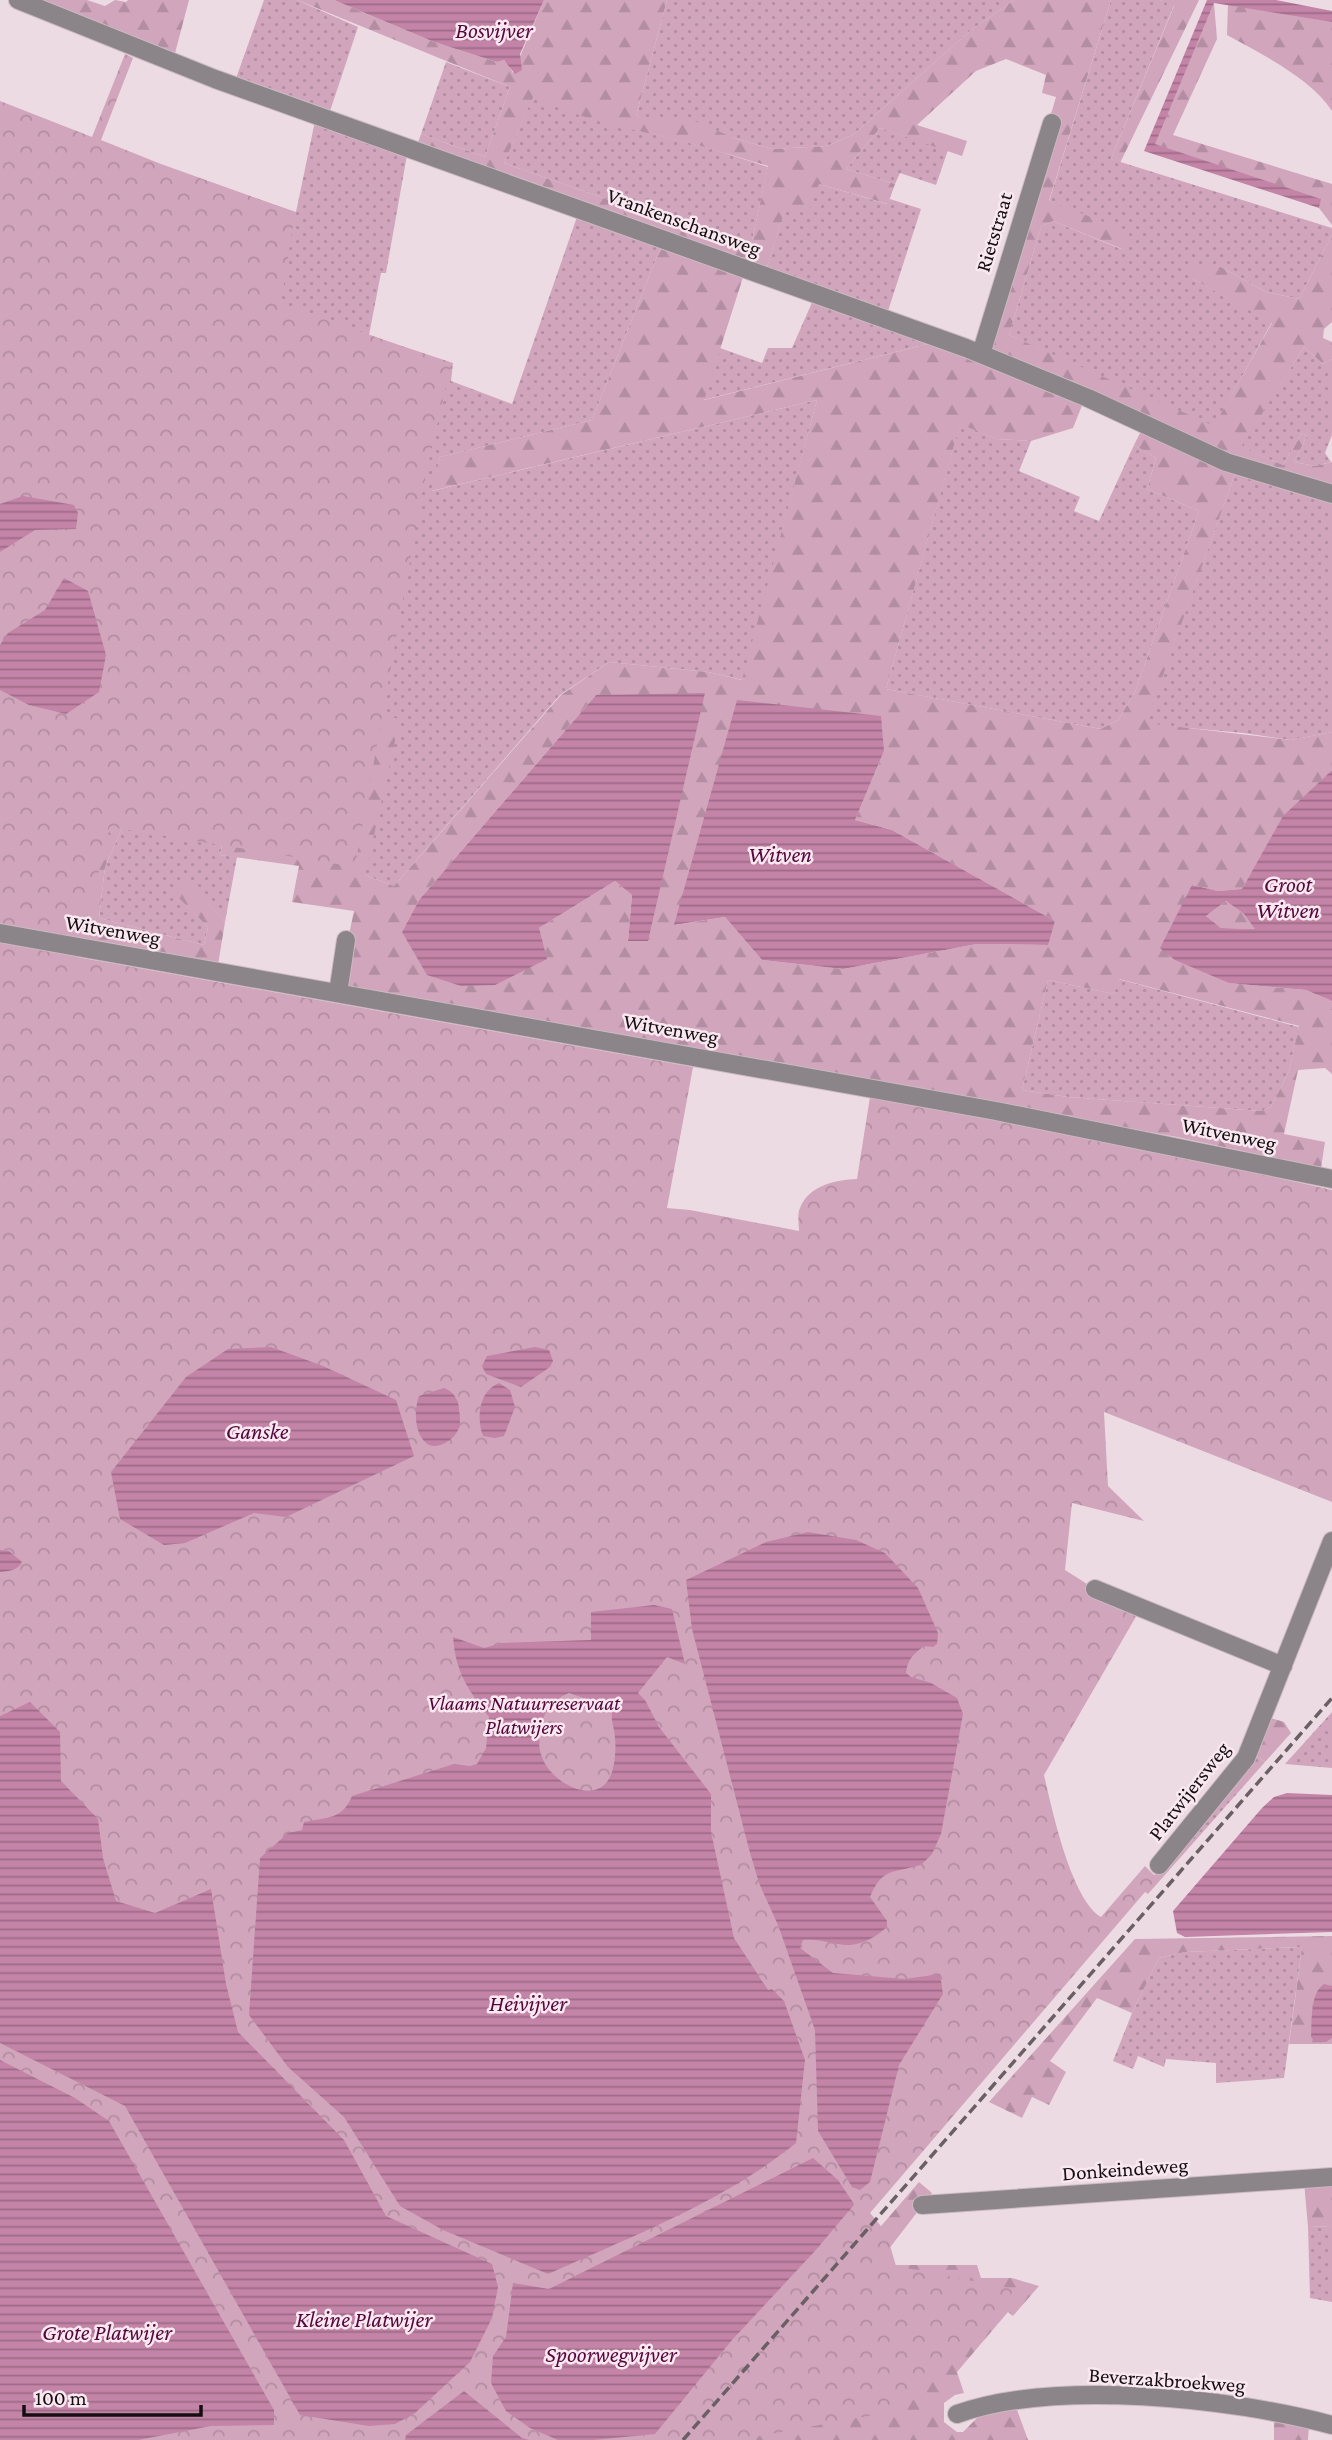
<svg xmlns="http://www.w3.org/2000/svg" width="1332" height="2440" font-family="'Crimson Pro',serif">
<style>
.grass{fill:url(#grass-dots)}
.forest{fill:url(#forest-firs);fill-rule:evenodd}
.park{fill:url(#park-crowns)}
.water{fill:url(#water-rules);fill-rule:evenodd}
.lines{fill:none;stroke-linecap:round;stroke-linejoin:round}
.minor-casing{stroke:#cabac2;stroke-width:20}
.minor{stroke:#8b8488;stroke-width:18}
.rail{stroke:#6a5f64;stroke-width:3.5;stroke-dasharray:10 5;stroke-linecap:butt}
.labels{text-anchor:middle;dominant-baseline:central;stroke-width:5;stroke-linejoin:round;paint-order:stroke}
.street-label{font-size:21px;fill:#140e11;stroke:#fae8f1}
.park-label{font-size:21px;font-style:italic;fill:#53063a;stroke:#fae8f1}
.water-label{font-size:23px;font-style:italic;fill:#54073b;stroke:#fae8f1}
</style>
<defs>
<pattern id="grass-dots" width="8" height="8" patternUnits="userSpaceOnUse" patternTransform="scale(1.75)"><rect width="8" height="8" fill="#d1a5bc"/><path d="M2 2h.1M6 6h.1" fill="none" stroke="#b38da1" stroke-width="1.8" stroke-linecap="round"/></pattern>
<pattern id="forest-firs" width="22" height="20" patternUnits="userSpaceOnUse" patternTransform="scale(1.75)"><rect width="22" height="20" fill="#d1a5bc"/><path d="M5 1l3.5 6h-7zM16 11l3.5 6h-7z" fill="#b38da1"/></pattern>
<pattern id="park-crowns" width="20" height="18" patternUnits="userSpaceOnUse" patternTransform="scale(1.75)"><rect width="20" height="18" fill="#d1a5bc"/><path d="M2 6a3 3 0 1 1 6 0M12 15a3 3 0 1 1 6 0" fill="none" stroke="#b38da1"/></pattern>
<pattern id="water-rules" width="6" height="5" patternUnits="userSpaceOnUse" patternTransform="scale(1.75)"><rect width="6" height="5" fill="#c384a7"/><path d="M0 2.5h6" fill="none" stroke="#9d6a87"/></pattern>
</defs>
<rect width="100%" height="100%" fill="#eddbe4"/>
<path class="grass" d="M264,0H297L358,27L329,114L235,81Z
M667,0H1014L970,31L854,134L827,146L772,149L734,138L636,116Z
M1111,0H1160L1174,5L1111,159L1332,228V235L1299,299L1266,292L1221,267L1193,279L1272,322L1214,427L1009,335L1041,227L1053,221L1121,249L1129,233L1049,202Z
M446,62L510,87L485,157L421,134Z
M534,94C576,119 627,127 674,139C705,146 737,157 768,167L750,250L504,163Z
M315,121L407,155L386,273H381L369,335L453,363L451,381L512,404L578,214L662,244L592,420L440,457L432,491L817,400L743,680L708,672L609,662L560,695L394,886L365,875L238,681L95,144L296,212Z
M880,128L948,150L936,185L900,173L895,184L846,169Z
M819,184L887,204L890,199L921,209L888,311L767,267L786,206Z
M814,298L935,342L703,400L720,348L762,363L768,348H792Z
M1304,347L1323,364L1332,359V435L1325,453L1331,462L1315,466L1294,462L1307,436L1302,433L1283,465L1240,447Z
M960,423L997,439L1031,441L1019,471L1080,497L1074,511L1099,521L1134,445L1156,458L1147,489L1199,511L1135,692L1118,720L1101,729L886,689Z
M1236,471L1332,500V732L1291,740L1243,733L1145,724Z
M123,826L224,835L220,855L237,857L225,922L187,882L176,894L208,927L204,945L99,918L105,867Z
M1118,979L1299,1027L1289,1071L1271,1107L1261,1111L1068,1097L1022,1090L1048,980L1114,994Z
M1332,1712V1768L1285,1764Z
M1254,1754L1265,1762L1148,1894L1142,1890Z
M1302,1947L1284,2078L1216,2083V2063L1166,2059L1164,2067L1138,2056L1133,2069L1113,2061L1132,2013L1159,1958L1185,1952Z
M1332,2226V2302L1310,2298L1308,2227Z"/>
<path class="forest" d="M30,0H87L105,6L115,0L126,2L128,0H189L174,57Z
M297,0H334L434,42L497,62L503,60L508,63L513,73L544,0H667L636,116L697,122L734,138L772,149L827,146L854,134L970,31L1014,0H1111L1049,201L1130,232L1122,249L1053,221L1041,227L1009,335L1214,426L1272,323L1193,279L1190,267H1221L1266,292L1299,299L1332,235V322L1324,329L1323,338L1332,342V359L1323,364L1304,347L1241,447L1283,465L1302,433L1307,436L1294,462L1315,466L1332,462V486L1214,449L988,349L1018,227L1056,97L1042,93L1046,75L1006,59L976,71L917,125L967,141L962,156L880,128L846,169L895,184L888,204L819,184L807,214L786,207L767,267L417,145L421,134L485,157L510,87ZM534,95C577,120 625,127 673,139C705,146 736,157 768,166L750,250L504,163Z
M1160,0H1199L1120,163L1111,159L1174,6Z
M1214,3L1217,39L1173,135L1332,184V225L1319,208L1320,199L1154,144Z
M1228,3L1332,22V111C1311,78 1261,54 1227,35Z
M662,244L744,274L704,400L935,342L1083,403L1073,428L1031,441L997,439L960,424L886,689L1101,729L1118,720L1135,692L1199,511L1147,489L1156,458L1134,445L1142,429L1236,471L1146,723L1291,740L1332,732V770L1283,817L1242,889L1218,891L1192,885L1229,983L1306,990L1332,1001V1074L1325,1068L1298,1070L1284,1134L1325,1142L1321,1168L1177,1137L344,988L340,977L354,911L292,902L299,866L220,855L224,836L123,826L105,867L99,918L204,945L208,927L175,894L187,881L225,922L218,965L0,926L103,847L111,825L238,681L400,719L365,875L394,886L561,695L609,662L708,672L742,680L817,400L431,491L440,457L592,420ZM596,695L648,941H628L632,895L615,881L539,928L402,932L419,900ZM884,751L855,820L892,830L1055,921L1047,945L977,944L843,969L762,960L725,917L675,925ZM1119,979L1299,1026L1289,1071L1271,1107L1261,1111L1068,1097L1022,1090L1048,980L1114,994Z
M1226,901L1244,914L1256,929L1221,928L1206,916Z
M1268,1717L1284,1722L1291,1733L1265,1762L1254,1754Z
M1332,1936V2044H1289L1302,1947L1185,1952L1159,1958L1132,2013L1097,1998L1050,2061L1066,2072L1049,2105L1032,2097L1022,2118L989,2102L1135,1939Z
M1332,2181V2226L1308,2227L1304,2182Z
M919,2182L932,2193L888,2250L889,2265H977L981,2278H1012L1039,2286L1013,2316L1008,2312L957,2372L964,2393L955,2395L944,2403V2422L957,2432H963L982,2413L1016,2407L1028,2440H697Z
M1274,2419L1309,2425L1308,2440H1274Z"/>
<path class="park" d="M125,54L133,58L101,140L161,164L295,212L281,303L451,364L424,483L355,867L110,827L77,957L693,1067L667,1208L690,1210L799,1231C799,1225 797,1214 800,1208C809,1185 836,1180 857,1179L870,1097L1132,1145L1332,1190V1502L1104,1412L1108,1486L1144,1521L1072,1503L1065,1570L1095,1589L1141,1608L1044,1775C1052,1809 1071,1899 1101,1917L1145,1866L1157,1878L870,2213L886,2232L896,2266L1014,2289L1001,2315L901,2410L738,2440H0V101L92,137Z"/>
<path class="water" d="M334,0H544L520,54L522,70L515,74L504,60L497,62L434,42Z
M1207,0H1276L1332,11V22L1214,3L1155,144L1321,199L1319,208L1144,151Z
M23,496L74,505L78,513L76,529L35,530L0,552V504Z
M64,578L88,591L106,655L99,692L66,714L29,705L0,690V645L8,633L45,610Z
M705,693L648,941H628L632,895L615,881L539,928L547,959L495,985L461,986L427,975L402,932L419,900L596,695Z
M737,700L881,716L884,751L855,820L892,830L1055,921L1048,945L977,944L843,969L762,960L725,917L674,925Z
M1332,770V1001L1306,990L1229,983L1175,960L1160,948L1192,885L1218,891L1242,889L1283,816ZM1226,901L1244,914L1255,929L1221,928L1206,916Z
M271,1347L323,1366L396,1400L414,1456L286,1517L254,1513L185,1543L164,1545L120,1519L111,1472L186,1377L228,1349Z
M535,1347L549,1350L553,1361L550,1367L521,1387L486,1374L482,1366L487,1356Z
M499,1383L510,1390L515,1407L504,1436L495,1438L483,1436C476,1417 479,1391 499,1383Z
M444,1388C453,1391 459,1400 459,1409C460,1416 461,1424 458,1430C453,1441 436,1451 426,1443C414,1433 414,1409 419,1396Z
M808,1532L856,1540L885,1553L918,1588L938,1633L937,1644L933,1647L924,1646C913,1654 907,1660 906,1673L911,1677L931,1683L957,1698L963,1714L941,1834L932,1854L922,1864C896,1874 883,1865 870,1897L887,1921V1927C877,1936 864,1944 850,1945C834,1945 820,1938 803,1940L800,1948L833,1973L905,1979L940,1974L943,1994L899,2065L870,2182L860,2190L852,2187L818,2131L815,2030L778,1925L759,1883L749,1849L692,1629L686,1580L766,1542Z
M0,1550L9,1551L22,1562C17,1571 9,1571 0,1572Z
M654,1605L672,1609L685,1664L667,1657L638,1693L645,1700L659,1727L711,1794V1832L734,1938L768,1990L772,1989L784,2001L805,2060L796,2143C723,2202 632,2236 548,2274L443,2230L400,2206L344,2117L288,2067L249,2015L260,1858L288,1833L302,1830L304,1822C327,1817 342,1820 352,1796L454,1764L470,1766L477,1764L486,1748L489,1717C468,1689 456,1674 453,1637L484,1648L502,1643L591,1640V1612ZM569,1693L592,1701L612,1714C611,1720 613,1724 614,1730C616,1740 616,1758 613,1768C604,1810 552,1786 542,1757C538,1748 539,1739 540,1730C543,1712 552,1700 569,1693Z
M30,1702L60,1732L61,1781L98,1819L103,1858L116,1901L155,1913L211,1889L226,1984L238,2032L344,2140L386,2216L492,2264L498,2287L492,2318L470,2362L415,2413L395,2424L369,2426L300,2415L125,2106L0,2043V1716Z
M1287,1793L1332,1795V1932L1185,1937L1177,1933L1173,1911L1262,1808L1274,1797Z
M1324,1984L1332,1986V2038L1326,2042L1314,2041L1311,2037C1312,2021 1310,1993 1324,1984Z
M0,2060L75,2098L109,2121L274,2410V2425L211,2426L138,2440H0Z
M813,2158L838,2180L854,2204L853,2206L814,2252L732,2340L655,2434L593,2440H558L530,2428L506,2411L491,2383L493,2356L506,2337L513,2283L549,2289Z
M464,2391L522,2438L529,2440H405L406,2435Z"/>
<g class="lines">
<defs>
<path id="minor" d="M18,0L215,79L966,348L1088,398L1226,462L1332,494
M981,354L1052,123
M0,933L996,1111L1332,1179
M338,993L346,940
M1095,1589L1283,1666
M1159,1865L1246,1758L1332,1541
M922,2205L1332,2177
M957,2414C1056,2379 1231,2398 1332,2425"/>
</defs>
<use href="#minor" class="minor-casing"/>
<use href="#minor" class="minor"/>
<path class="rail" d="M683,2440L1332,1698"/>
</g>
<g class="labels">
<g class="street-label">
<text transform="translate(684 222) rotate(20)">Vrankenschansweg</text>
<text transform="translate(994 232) rotate(-73)">Rietstraat</text>
<text transform="translate(113 930) rotate(10)">Witvenweg</text>
<text transform="translate(671 1029) rotate(10)">Witvenweg</text>
<text transform="translate(1229 1134) rotate(12)">Witvenweg</text>
<text transform="translate(1189 1791) rotate(-52)">Platwijersweg</text>
<text transform="translate(1125 2169) rotate(-4)">Donkeindeweg</text>
<text transform="translate(1167 2380) rotate(4)">Beverzakbroekweg</text>
</g>
<g class="park-label">
<text x="524" y="1703">Vlaams Natuurreservaat<tspan x="524" dy="24">Platwijers</tspan></text>
</g>
<g class="water-label">
<text x="494" y="30">Bosvijver</text>
<text x="780" y="854">Witven</text>
<text x="1288" y="884">Groot<tspan x="1288" dy="26">Witven</tspan></text>
<text x="257" y="1431">Ganske</text>
<text x="528" y="2003">Heivijver</text>
<text x="364" y="2319">Kleine Platwijer</text>
<text x="107" y="2332">Grote Platwijer</text>
<text x="611" y="2354">Spoorwegvijver</text>
</g>
</g>
<path d="M24 2405v10h177v-10" fill="none" stroke="#140e11" stroke-width="3.5"/>
<text x="35" y="2405" font-size="21" fill="#140e11" stroke="#fae8f1" stroke-width="5" paint-order="stroke">100 m</text>
</svg>
